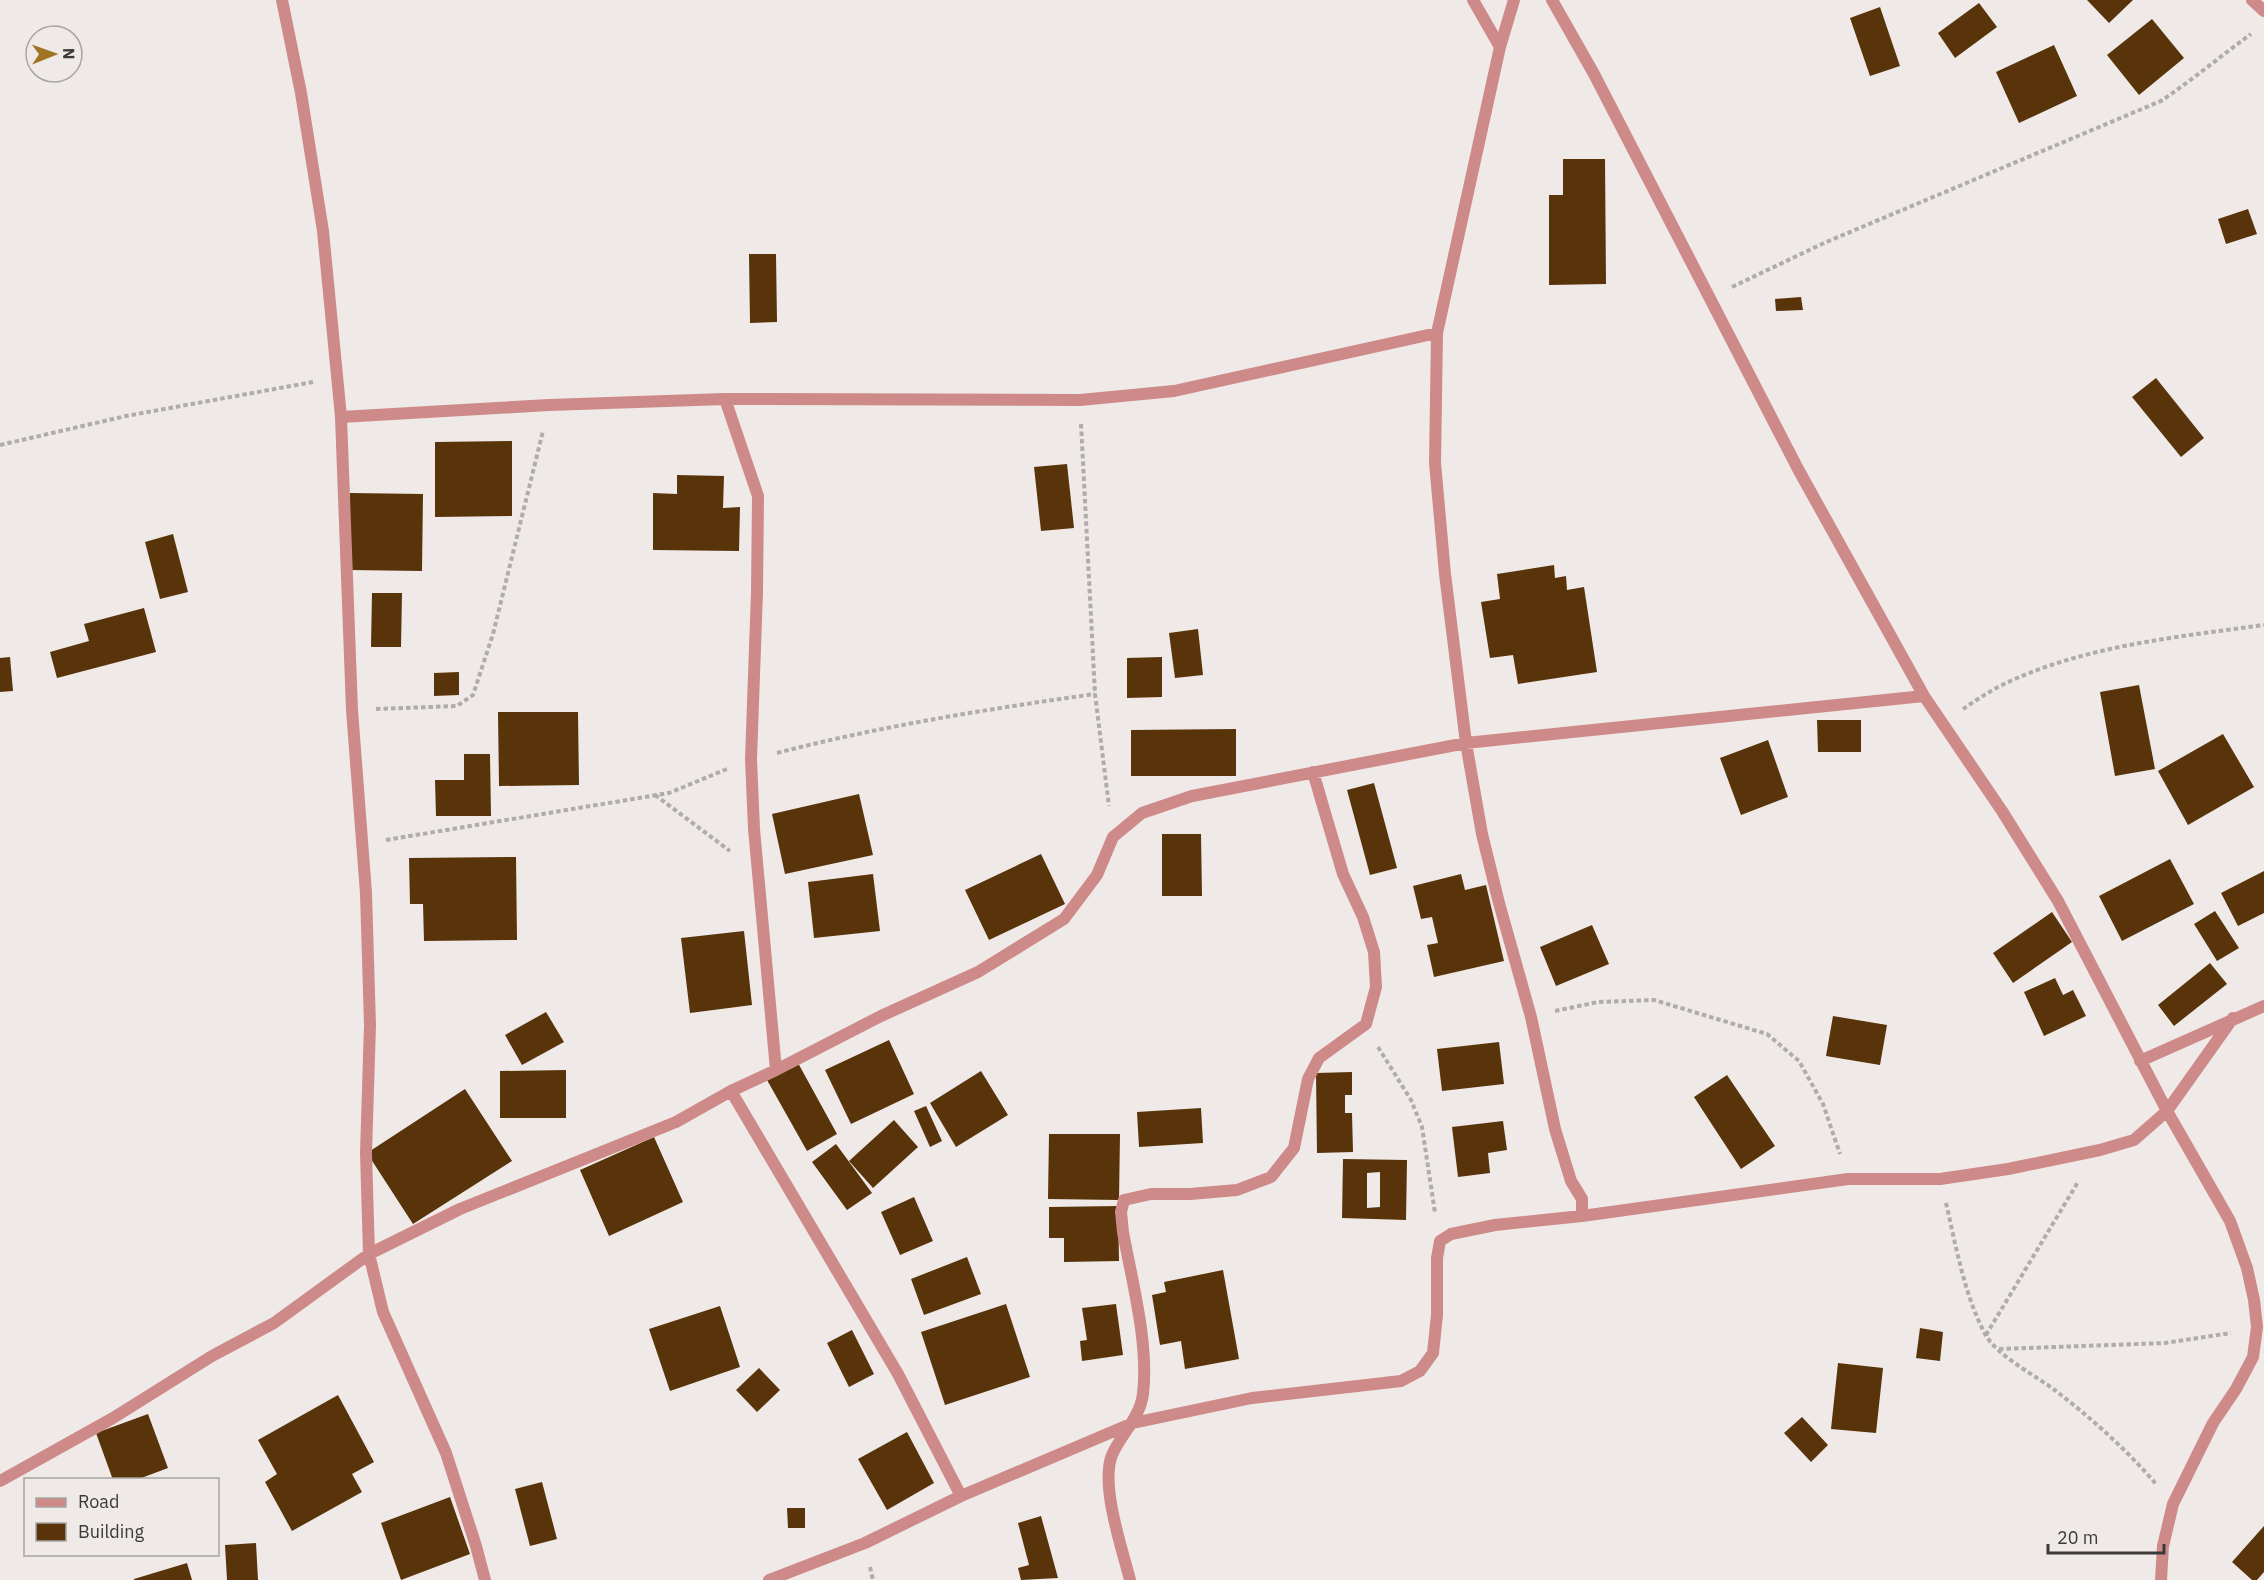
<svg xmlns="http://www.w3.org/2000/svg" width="2264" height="1580" font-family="'IBM Plex Sans',sans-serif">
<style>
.building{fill:#59330a;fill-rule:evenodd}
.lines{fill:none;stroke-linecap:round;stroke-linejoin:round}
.path{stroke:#b0acaa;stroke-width:4;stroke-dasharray:4.5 3;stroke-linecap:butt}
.street{stroke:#ce8a89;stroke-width:12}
</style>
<rect width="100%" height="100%" fill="#efeae7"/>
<path class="building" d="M2087,0H2133L2109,23Z
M1979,3L1997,27L1955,58L1938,33Z
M1880,7L1900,66L1870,76L1850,18Z
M2152,19L2184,58L2139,95L2107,55Z
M2054,45L2077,96L2019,123L1996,72Z
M1563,159H1605L1606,284L1549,285V195H1563Z
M2248,209L2257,234L2226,244L2218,219Z
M749,254H776L777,322L750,323Z
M1801,297L1803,310L1776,311L1775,299Z
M2156,378L2204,438L2181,457L2132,397Z
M512,441V516L435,517V442Z
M1067,464L1074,528L1041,531L1034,467Z
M677,475L724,476L723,508L740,507L739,551L653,550V493L677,494Z
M350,493L423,494L422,571L350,570Z
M173,534L188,592L160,599L145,542Z
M1554,565L1555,578L1566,576L1567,590L1584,587L1597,672L1518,684L1513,655L1490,658L1481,602L1500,599L1497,574Z
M372,593H402L401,647H371Z
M144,608L156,652L57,678L50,652L89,641L84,624Z
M1198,629L1203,675L1175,678L1169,633Z
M10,657L13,691L0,692V658Z
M1162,657V697L1127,698V658Z
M459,672V695L434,696V673Z
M2139,685L2155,769L2115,776L2100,692Z
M498,712H578L579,785L499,786Z
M1817,720H1861V752H1818Z
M1236,729V776H1131V730Z
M2223,734L2254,787L2188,825L2158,771Z
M1768,740L1788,797L1741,815L1720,758Z
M464,754H490L491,816H436L435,780H464Z
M1374,783L1397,868L1370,875L1347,790Z
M859,794L873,855L785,874L772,814Z
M1162,834H1201L1202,896H1162Z
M1041,854L1065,904L989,940L965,890Z
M516,857L517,940L424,941L423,904H410L409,858Z
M2170,859L2194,904L2122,941L2099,896Z
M2264,871V913L2238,926L2221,893Z
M873,874L880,931L814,938L808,882Z
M1461,874L1465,890L1486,885L1504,961L1434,977L1427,945L1438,943L1432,917L1421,919L1413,886Z
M2215,911L2239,948L2217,961L2194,924Z
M2052,912L2072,942L2013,983L1993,953Z
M1592,925L1609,964L1556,986L1540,947Z
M744,931L752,1005L690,1013L681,938Z
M2210,963L2227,984L2174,1026L2158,1005Z
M2055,978L2063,995L2073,990L2086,1016L2044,1036L2024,992Z
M546,1012L564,1042L522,1065L505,1035Z
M1833,1016L1887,1025L1880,1065L1826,1056Z
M889,1040L914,1094L851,1124L825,1070Z
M1499,1042L1504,1084L1442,1091L1437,1049Z
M798,1063L837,1134L807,1151L767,1080Z
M566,1070V1118H500V1071Z
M981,1071L1008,1115L956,1147L930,1103Z
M1352,1072V1095H1345V1113H1352L1353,1152L1317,1153L1316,1073Z
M1727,1075L1775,1146L1741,1169L1694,1097Z
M465,1089L512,1161L413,1224L367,1153Z
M926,1106L942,1141L930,1147L914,1111Z
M1201,1108L1203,1143L1139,1147L1137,1112Z
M894,1120L918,1147L873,1188L849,1161Z
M1503,1121L1507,1150L1488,1153L1490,1173L1458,1177L1452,1127Z
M1049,1134H1120L1119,1200L1048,1199Z
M654,1137L683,1202L609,1236L580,1170Z
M836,1144L872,1193L847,1210L812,1162Z
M1343,1159L1407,1160L1406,1220L1342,1218ZM1380,1172V1207L1367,1208V1173Z
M914,1197L933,1241L900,1255L881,1212Z
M1118,1206L1119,1261L1064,1262V1238H1049V1207Z
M967,1257L981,1294L924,1315L911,1279Z
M1223,1270L1239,1359L1185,1369L1181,1341L1160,1345L1152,1295L1166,1292L1164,1282Z
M1006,1304L1030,1377L945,1405L921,1332Z
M1116,1304L1123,1355L1082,1361L1080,1341L1087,1340L1082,1308Z
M720,1306L740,1367L670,1391L649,1329Z
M1920,1328L1943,1332L1940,1361L1916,1358Z
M852,1330L874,1374L849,1387L827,1343Z
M1838,1363L1883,1368L1876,1433L1831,1429Z
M759,1368L780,1390L757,1412L736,1390Z
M338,1395L374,1462L352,1474L362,1492L292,1531L265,1482L277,1474L258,1440Z
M148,1414L168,1468L136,1480H113L96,1433Z
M1802,1417L1828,1445L1811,1462L1784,1433Z
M907,1432L934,1483L887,1510L858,1459Z
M542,1482L557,1539L530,1546L515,1489Z
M450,1497L470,1554L401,1580L381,1523Z
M787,1508H805V1528H788Z
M1041,1516L1058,1578L1021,1580L1018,1568L1029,1565L1018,1523Z
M2264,1526V1572L2257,1580H2252L2232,1562Z
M256,1543L258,1580H227L225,1545Z
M187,1563L192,1580H134V1579Z"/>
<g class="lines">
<path class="path" d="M1732,287L1824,243L2161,101C2192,80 2221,56 2251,34
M1081,424L1095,694L1109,806
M0,445L126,416L313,382
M376,709L457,706L473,695L493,634L543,431
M1963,709C1975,701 1988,692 2002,685C2082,646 2176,637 2264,625
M777,753C881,726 988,709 1095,694
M655,795L730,851
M386,840L669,793L727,769
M1555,1011L1598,1002L1654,1000L1767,1034L1799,1061L1823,1104L1840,1154
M1378,1047L1411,1100L1422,1127L1435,1213
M1946,1203C1956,1246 1964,1294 1985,1334C1997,1356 2035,1375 2056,1391C2091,1418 2127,1450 2156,1484
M1986,1335L2078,1182
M1999,1349L2165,1343L2231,1333
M870,1567L873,1580"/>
<path class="street" d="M282,0L301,93L323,231L341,417L352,710L366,893L370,1025L366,1153L369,1254L383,1312L446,1453L476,1546L485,1580
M1473,0L1500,47
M1514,0L1500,47L1437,333L1435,463L1445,574L1466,743L1482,834L1499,903L1531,1017L1555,1129L1571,1181L1582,1199V1216
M1552,0L1594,74L1798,469L1924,696L2002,811L2058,901L2167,1111L2230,1221L2247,1268L2254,1300L2257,1327L2253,1357L2236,1389L2213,1423L2173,1504L2163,1546L2161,1580
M2252,0L2264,11
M725,399L758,496L757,592L751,759L754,829L776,1070
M341,417L549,405L725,399L1080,400L1174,391L1437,333
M2140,1061L2264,1006
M731,1091L898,1374L961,1496
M0,1481L113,1418L212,1356L274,1323L369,1254L460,1209L676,1122L731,1091L776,1070L881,1016L978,972L1064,919L1097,875L1113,837L1142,813L1192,796L1466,743L1924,696
M769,1580L865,1543L961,1496L1133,1423L1252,1398L1401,1381L1420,1371L1433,1353L1437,1315V1258L1440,1241L1451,1234L1495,1225L1582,1216L1848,1179H1940L2008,1169L2100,1150L2134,1140L2167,1111L2233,1018
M1130,1580C1122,1548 1100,1485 1112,1455C1121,1434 1140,1418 1143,1394C1149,1344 1132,1281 1123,1232L1121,1212L1124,1200L1151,1194H1190L1237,1190L1271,1177L1294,1148L1308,1079L1319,1058L1366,1024L1376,987L1374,952L1363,917L1343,874L1313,772"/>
</g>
<rect x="24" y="1478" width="195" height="78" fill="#efeae7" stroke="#a7a4a1" stroke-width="1.5"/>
<rect x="36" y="1498" width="30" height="9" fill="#ce8a89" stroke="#a7a4a1" stroke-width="1.5"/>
<text x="78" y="1508" font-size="18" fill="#3c3a39">Road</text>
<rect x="36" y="1523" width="30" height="18" fill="#59330a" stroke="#a7a4a1" stroke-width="1.5"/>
<text x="78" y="1538" font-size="18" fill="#3c3a39">Building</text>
<g transform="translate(54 54) rotate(89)"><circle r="28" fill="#efeae7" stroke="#a7a4a1" stroke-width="1.5"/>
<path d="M0-4.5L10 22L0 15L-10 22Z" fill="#9f7524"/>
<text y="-9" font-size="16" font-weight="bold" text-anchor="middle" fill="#3c3a39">N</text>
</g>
<path d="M2048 1544v9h116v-9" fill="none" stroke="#3c3a39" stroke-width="3"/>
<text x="2057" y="1544" font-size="18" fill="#3c3a39" stroke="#efeae7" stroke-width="4.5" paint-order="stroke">20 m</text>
</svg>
